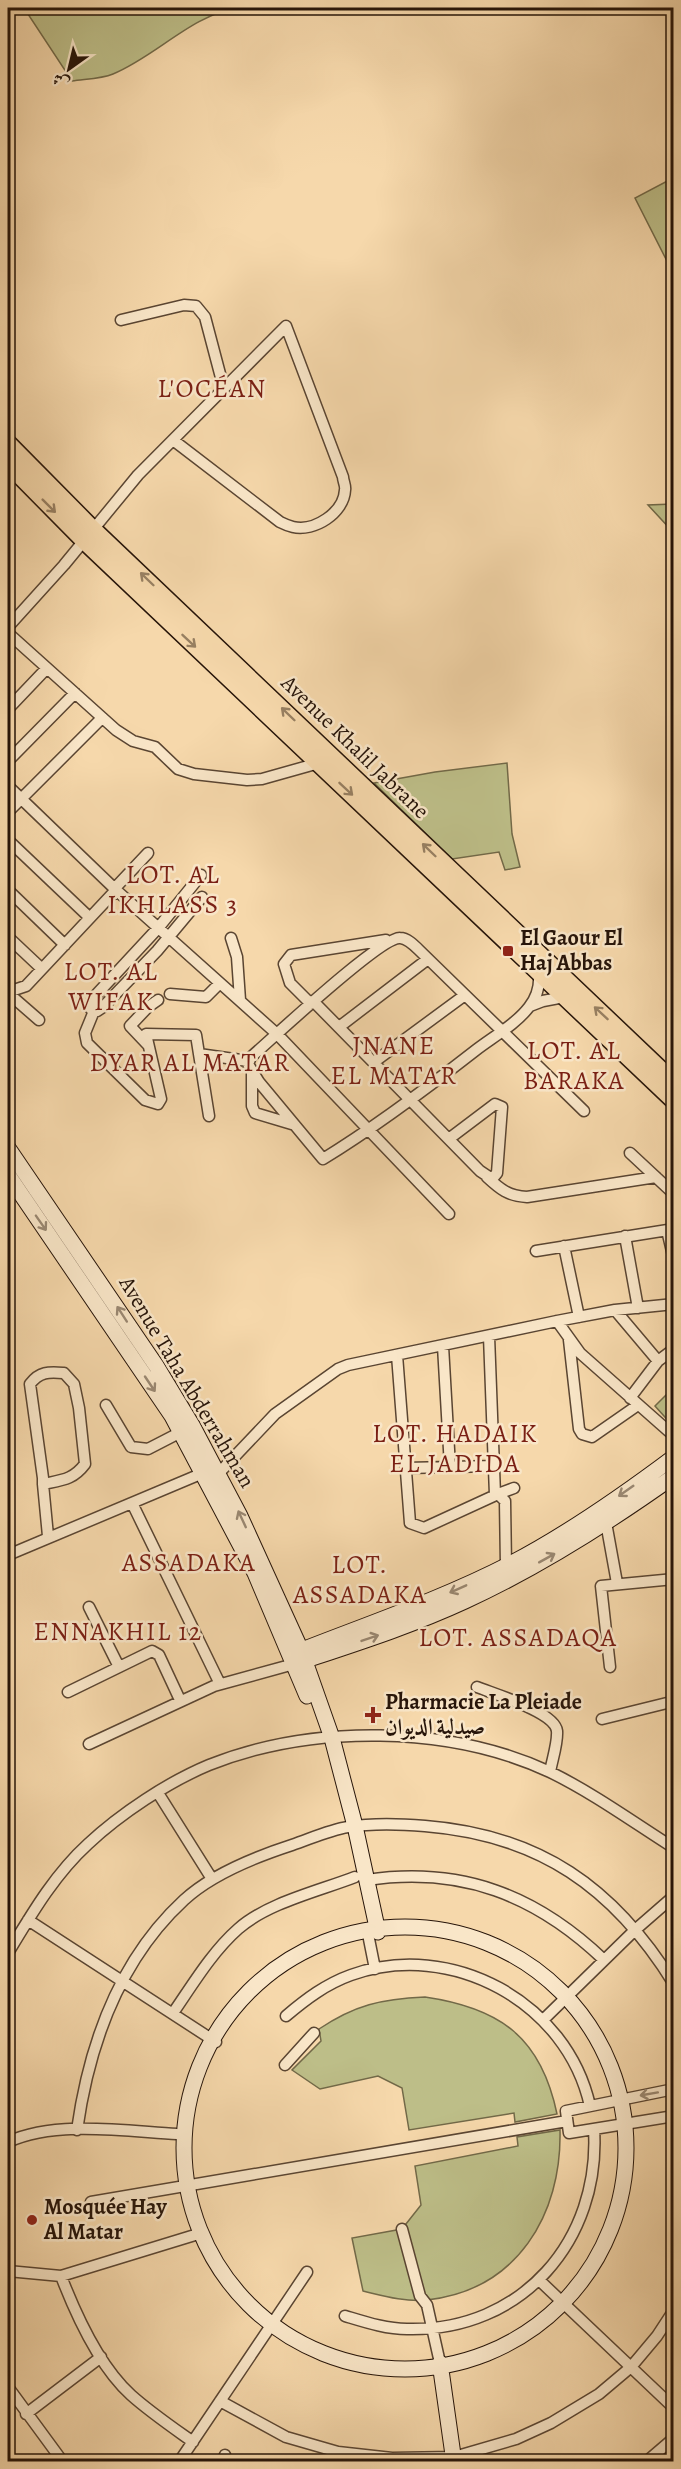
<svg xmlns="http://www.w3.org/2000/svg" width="681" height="2469" font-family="Alegreya,Amiri,serif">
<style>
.green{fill:#bdbe88;stroke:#726948;stroke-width:1.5}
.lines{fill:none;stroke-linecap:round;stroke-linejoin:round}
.street-casing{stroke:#5a4532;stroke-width:13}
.secondary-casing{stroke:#261409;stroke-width:17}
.primary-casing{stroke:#261409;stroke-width:19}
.street{stroke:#f9e6c8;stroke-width:10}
.secondary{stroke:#f9e6c8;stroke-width:15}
.primary{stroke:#f6d8ab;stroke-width:16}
.oneway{stroke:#988062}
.oneway2{stroke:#9a8872}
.poi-dot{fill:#8f2418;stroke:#f9e6c8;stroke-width:2}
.labels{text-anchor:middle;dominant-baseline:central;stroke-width:5;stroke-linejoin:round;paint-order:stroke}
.street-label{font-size:22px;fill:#261409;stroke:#f9e6c8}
.poi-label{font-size:22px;font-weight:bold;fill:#261409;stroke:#f9e6c8;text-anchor:start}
.quarter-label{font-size:26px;letter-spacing:1.5px;fill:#7a1f14;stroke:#f9e6c8}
</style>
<rect width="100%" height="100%" fill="#f6d8ab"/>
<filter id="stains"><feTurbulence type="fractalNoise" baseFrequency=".00333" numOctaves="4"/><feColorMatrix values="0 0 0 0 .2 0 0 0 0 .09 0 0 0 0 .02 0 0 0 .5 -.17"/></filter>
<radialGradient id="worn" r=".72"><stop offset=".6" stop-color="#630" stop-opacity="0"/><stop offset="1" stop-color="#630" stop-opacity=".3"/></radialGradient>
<path class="green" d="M24,8H237C192,15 155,57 113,74C101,79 85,79 72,81Z
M673,178V273L635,198Z
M673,504V532L648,505Z
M507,763L512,834L520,867L505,870L499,852L452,859L374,783L435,772Z
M673,1388V1426L655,1406Z
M425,1997C500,2008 541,2037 557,2114L515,2122L514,2113L409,2130L402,2088L378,2076L320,2089L292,2070L321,2041L319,2029C355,2005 381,1999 425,1997Z
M560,2130C562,2215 517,2290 427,2300C405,2302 384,2296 363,2291L352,2238L402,2229L421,2205L415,2166L518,2146L517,2137Z"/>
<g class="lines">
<defs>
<path id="street" d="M121,320L184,305L196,306L205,317L224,389
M8,627L64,565L138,475L286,326L343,477C343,481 346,486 345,490C344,513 314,532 293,527C289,526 284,524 280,522L173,440
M8,633L116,730L133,741L155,747L178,769L194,774L247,780L262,779L319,763
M8,709L47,668
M8,761L75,693
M8,786L116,890L277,1034L449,1214
M8,812L102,718
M8,840L89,917
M201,875L159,927L95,996L91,1002V1009L97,1011L103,1007L157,951L202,897
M115,888L148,853
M8,890L65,945
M8,937L42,969
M231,938L237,957L240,1000
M539,973C540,985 537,997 529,1007C516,1024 493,1037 476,1050C426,1089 377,1126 323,1159L259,1082L248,1064L251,1057C272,1039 380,937 400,938C407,938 414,945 419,950L584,1111
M8,992L26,986L116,890
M8,993L39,1020
M170,994L206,997L220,983
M313,1001L480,1171L492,1179L497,1173L502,1107L495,1104L450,1138
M311,1004L290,983L284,964L291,955L386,940
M530,1006L543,1001L564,997
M94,1011L85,1033L87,1043L145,1100L158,1104L161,1099L146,1034L196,1035L199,1054L248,1061
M339,1027L428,959
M148,1045L130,1026L148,1007L158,1000
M199,1054L209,1116
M374,1062L465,995
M252,1073V1106L255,1113L295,1125
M630,1153L674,1194
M487,1177C500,1189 508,1196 527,1197L656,1177
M667,1230L674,1260
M625,1236L638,1308
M564,1246L579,1317
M536,1251L674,1229
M615,1310L658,1361L630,1398
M557,1321L580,1353L674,1436
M489,1336L495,1495
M569,1340L579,1429L582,1434L592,1437L638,1405
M443,1346L450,1467
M397,1355L410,1523L424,1528L498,1494L505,1501L506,1566
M658,1361L674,1349
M106,1405L131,1447L148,1449L181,1432
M406,1468L494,1466
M219,1473L275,1414L338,1369L348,1365L557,1321L615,1310L674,1304
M43,1484C62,1480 73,1480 85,1464L79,1408L74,1384L64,1373C49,1372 40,1371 30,1384L43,1478V1484L48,1536
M498,1494L514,1488
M132,1503L220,1684
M605,1517L617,1583
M8,1555L203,1473
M89,1607L119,1667
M610,1667L601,1586L674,1579
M477,1687C494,1694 555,1712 557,1731C558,1743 552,1760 550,1772
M68,1692L152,1651L159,1655L180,1700
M602,1719L671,1702L674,1709
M89,1744L214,1686L294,1664
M158,1793L212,1879
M367,1880C461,1866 536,1895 604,1960
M28,1920L216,2042
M368,1934L375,1969
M8,1953C31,1915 54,1875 88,1844C120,1814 168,1782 209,1765C312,1724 449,1725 550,1772C593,1793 633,1822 674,1848
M173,2013C193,1984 212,1952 238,1929C267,1903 319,1891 355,1877
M286,2016C306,1999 326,1984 351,1975C451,1939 567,2002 590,2106
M543,2020L635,1930L674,1896
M285,2065L314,2033
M674,2089L566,2111L569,2133L674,2116
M77,2130C89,2045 119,1960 184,1900C212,1874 255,1857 292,1845C310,1839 329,1830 348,1827C373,1823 400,1824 425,1826C539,1835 614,1887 674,1984
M8,2142C56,2120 125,2131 177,2134
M91,2202L567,2121
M402,2229L420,2296L427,2305L440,2363
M8,2271L61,2276L195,2235
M61,2276C76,2315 100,2367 131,2395C150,2412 172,2427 193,2442
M539,2280L674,2408
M345,2316C365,2322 386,2329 407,2329C522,2332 601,2240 594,2129
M8,2387L63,2462
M220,2401L286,2437L338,2452L392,2458L454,2457L516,2439L551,2423L599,2394L631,2367L657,2336L674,2310
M26,2414L101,2357
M179,2462L307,2272
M222,2462L225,2455
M646,2462L674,2438"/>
<path id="secondary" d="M8,1148L157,1367L192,1425L240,1516L301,1650L332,1738L355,1826L378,1932
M8,1175L172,1416L255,1573L307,1696
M292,1654C365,1625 440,1600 510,1564C568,1534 622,1496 674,1457
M297,1663C354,1644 411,1626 465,1601C539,1567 608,1523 674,1476
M184 2148a221 221 0 1 1 442 0a221 221 0 1 1-442 0Z
M440,2363L454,2462"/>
<path id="primary" d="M8,443L93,529L674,1082
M8,464L84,541L674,1101"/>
</defs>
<use href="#street" class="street-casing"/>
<use href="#secondary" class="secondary-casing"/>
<use href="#primary" class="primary-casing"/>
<use href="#street" class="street"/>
<use href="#secondary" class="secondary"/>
<use href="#primary" class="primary"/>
</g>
<defs><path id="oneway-shaft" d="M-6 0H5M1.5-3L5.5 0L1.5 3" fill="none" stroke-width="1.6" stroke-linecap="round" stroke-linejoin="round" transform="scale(1.5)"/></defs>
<g class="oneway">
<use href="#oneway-shaft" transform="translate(49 506) rotate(45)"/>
<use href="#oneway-shaft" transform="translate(147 579) rotate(-136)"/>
<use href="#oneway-shaft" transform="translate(189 641) rotate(43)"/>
<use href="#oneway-shaft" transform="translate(288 714) rotate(-136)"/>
<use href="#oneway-shaft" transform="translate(346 789) rotate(43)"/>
<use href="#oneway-shaft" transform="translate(429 850) rotate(-136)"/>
<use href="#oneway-shaft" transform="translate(601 1013) rotate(-137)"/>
</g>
<g class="oneway2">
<use href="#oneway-shaft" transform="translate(41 1223) rotate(55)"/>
<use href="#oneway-shaft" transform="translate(122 1314) rotate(-123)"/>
<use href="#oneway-shaft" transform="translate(150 1384) rotate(56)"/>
<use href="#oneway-shaft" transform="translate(626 1491) rotate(145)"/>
<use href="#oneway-shaft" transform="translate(242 1519) rotate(-115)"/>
<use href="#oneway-shaft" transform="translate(547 1558) rotate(-29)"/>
<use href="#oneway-shaft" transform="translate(458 1589) rotate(156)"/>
<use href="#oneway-shaft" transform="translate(370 1638) rotate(-19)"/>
<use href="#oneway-shaft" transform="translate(649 2094) rotate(170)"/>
</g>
<g class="poi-dot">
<rect x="502" y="945" width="12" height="12" rx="3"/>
<path d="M370 1706h6v6h6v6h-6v6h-6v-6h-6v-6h6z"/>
<circle cx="32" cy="2220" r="6"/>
</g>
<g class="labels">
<g class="street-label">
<text transform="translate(355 747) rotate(44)">Avenue Khalil Jabrane</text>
<text transform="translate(187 1382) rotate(59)">Avenue Taha Abderrahman</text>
</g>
<g class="poi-label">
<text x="520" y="938">El Gaour El<tspan x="520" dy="25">Haj Abbas</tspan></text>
<text x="385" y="1702">Pharmacie La Pleiade<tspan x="385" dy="25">صيدلية الديوان</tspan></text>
<text x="44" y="2207">Mosquée Hay<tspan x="44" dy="25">Al Matar</tspan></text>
</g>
<g class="quarter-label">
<text x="212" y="388">L'OCÉAN</text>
<text x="173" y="874">LOT. AL<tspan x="173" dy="30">IKHLASS 3</tspan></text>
<text x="111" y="971">LOT. AL<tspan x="111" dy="30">WIFAK</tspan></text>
<text x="394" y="1045">JNANE<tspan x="394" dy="30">EL MATAR</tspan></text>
<text x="574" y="1050">LOT. AL<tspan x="574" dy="30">BARAKA</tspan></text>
<text x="190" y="1062">DYAR AL MATAR</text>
<text x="455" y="1433">LOT. HADAIK<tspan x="455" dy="30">EL JADIDA</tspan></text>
<text x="189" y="1562">ASSADAKA</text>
<text x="360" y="1564">LOT.<tspan x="360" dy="30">ASSADAKA</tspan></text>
<text x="118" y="1631">ENNAKHIL 12</text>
<text x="518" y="1637">LOT. ASSADAQA</text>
</g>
</g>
<rect width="681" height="2469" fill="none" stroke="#f6d8ab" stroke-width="30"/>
<rect x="9" y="9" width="663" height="2451" fill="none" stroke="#261409" stroke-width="3"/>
<rect x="15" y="15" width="651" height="2439" fill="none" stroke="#261409" stroke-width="1.5"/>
<g transform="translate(69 69) rotate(214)" stroke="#f9e6c8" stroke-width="4.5" paint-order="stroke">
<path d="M0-4.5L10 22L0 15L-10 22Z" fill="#261409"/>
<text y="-9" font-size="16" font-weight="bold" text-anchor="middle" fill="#261409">ش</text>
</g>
<rect width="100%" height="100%" filter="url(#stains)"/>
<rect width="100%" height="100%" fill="url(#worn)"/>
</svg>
